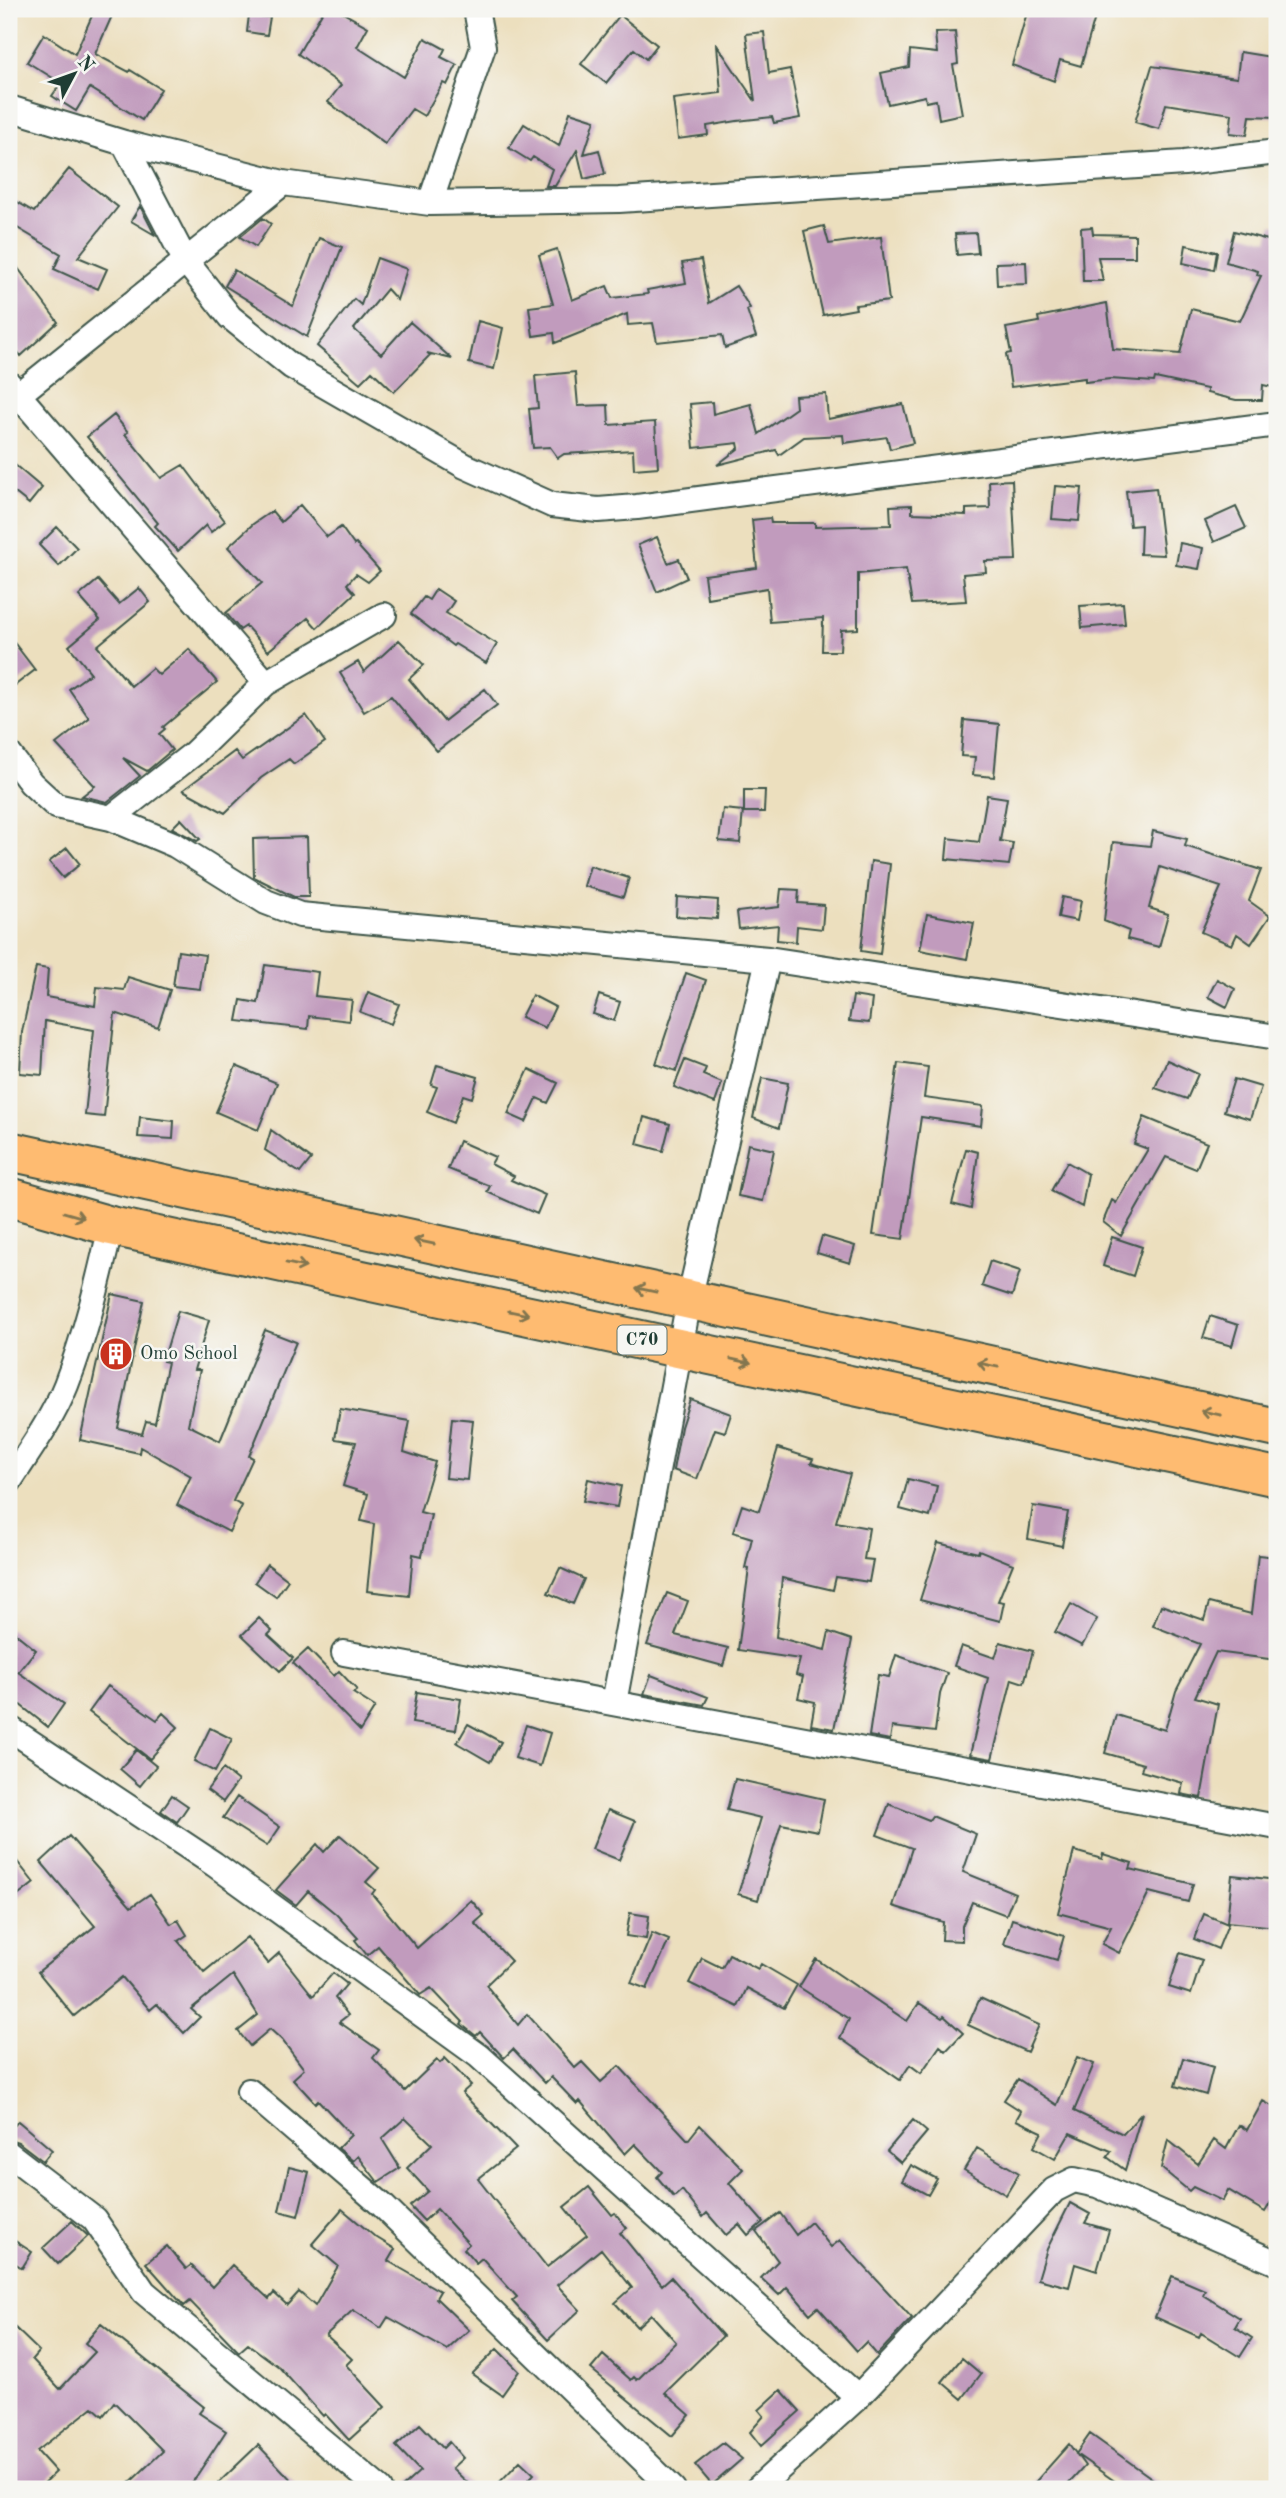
<svg xmlns="http://www.w3.org/2000/svg" width="1286" height="2498" font-family="'Old Standard TT',serif">
<style>
.building{fill:#c19bbd}
.lines{fill:none;stroke-linecap:round;stroke-linejoin:round}
.street-casing{stroke:#3e5549;stroke-width:28}
.highway-casing{stroke:#3e5549;stroke-width:42}
.street{stroke:#fff;stroke-width:24}
.highway{stroke:#febb71;stroke-width:38}
.oneway{stroke:#83764f}
.labels{text-anchor:middle;dominant-baseline:central;stroke-width:5;stroke-linejoin:round;paint-order:stroke}
.shield{fill:#f6f6f2;stroke:#60746d;stroke-width:2}
.shield-label{font-size:18px;font-weight:bold;fill:#1f3d34}
.poi-label{font-size:19px;fill:#1f3d34;stroke:#f6f6f2;text-anchor:start}
</style>
<rect width="100%" height="100%" fill="#f6f6f2"/>
<filter id="ink" filterUnits="userSpaceOnUse"><feTurbulence type="fractalNoise" baseFrequency=".0143" numOctaves="2"/><feDisplacementMap in="SourceGraphic" scale="14" xChannelSelector="R" yChannelSelector="G"/><feConvolveMatrix kernelMatrix="1 2 1 2 8 2 1 2 1" color-interpolation-filters="sRGB"/></filter>
<filter id="wash" filterUnits="userSpaceOnUse"><feTurbulence type="fractalNoise" baseFrequency=".00686" numOctaves="4" result="noise"/><feDisplacementMap in="SourceGraphic" scale="28" xChannelSelector="R" yChannelSelector="G"/><feGaussianBlur stdDeviation="1.57" result="paint"/><feColorMatrix in="noise" values="0 0 0 0 0 0 0 0 0 0 0 0 0 0 0 0 0 1.4 0 .05"/><feComposite in="paint" operator="in"/></filter>
<g filter="url(#wash)">
<rect width="100%" height="100%" fill="#ecdfbe"/>
<g id="blocks">
<path class="building" d="M95,9H115L95,54L129,72L130,70L161,89L142,120L90,88L76,111L52,96L61,83L27,62L44,34L75,54Z
M324,9H336L368,27L357,47L404,77L425,38L445,49L441,57L457,65L447,85L443,83L424,116L412,109L385,144L328,102L341,85L298,54Z
M1028,9H1080L1096,14L1081,66L1060,60L1054,81L1012,65Z
M249,15L270,17L267,35L247,32Z
M620,15L657,45L646,59L634,49L606,83L581,64Z
M764,32L769,73L790,69L800,118L774,123L772,117L737,121L707,126L708,135L678,139L673,99L721,93L717,45L755,101L746,34Z
M955,32L958,64L953,65L962,114L939,119L936,100L926,102L925,96L888,104L881,73L909,67L910,50L937,53L935,33Z
M1240,52L1277,58V117L1250,116L1247,135L1230,133L1232,114L1166,104L1159,129L1135,122L1152,66L1237,78Z
M570,112L595,120L584,154L599,150L605,174L584,179L577,150L555,186H546L552,169L533,157L530,161L509,148L524,124L559,146Z
M69,169L118,207L78,257L107,269L98,289L54,269L61,254L9,223V197L34,212Z
M140,206L155,235L131,221Z
M263,218L271,224L256,247L240,237Z
M1272,224L1277,225V388L1263,385L1262,400H1236L1207,393V389L1155,378L1154,382L1110,379L1085,382V378L1011,387L1006,354L1011,353L1006,328L1039,322L1038,317L1107,303L1113,349L1180,354L1191,309L1240,321L1261,276L1257,275L1258,271L1226,262L1234,231L1268,240Z
M824,226L829,244L881,237L889,301L855,305L856,309L823,315L804,231Z
M1092,227L1093,234L1135,235V257H1098L1103,281H1083L1081,228Z
M976,233L978,253L957,255L955,234Z
M319,238L342,247L307,337L225,286L234,270L293,306Z
M1186,245L1217,252L1214,270L1183,263Z
M557,249L572,300L607,286L612,298L648,294L647,290L686,283L682,263L701,260L709,303L736,286L750,308L747,310L756,337L725,348L722,335L657,342L653,323L628,325L627,314L555,343L554,333L533,336L529,307L553,304L539,255Z
M9,256L58,322L21,356L9,342Z
M377,258L407,269L397,300L387,289L354,329L381,354L410,322L452,359L427,353L430,355L394,392L372,371L360,383L317,346L354,299L361,305Z
M1026,262L1027,284L997,285L996,263Z
M478,321L503,328L494,369L469,363Z
M575,372L578,406L608,405L609,425L655,422L658,467L634,469L633,450L564,454L558,458L550,447L533,448L529,409L538,408L535,376Z
M826,394L828,419L903,404L913,443L890,449L887,437L844,443L843,435L804,437L779,455L776,450L717,465L739,448L738,443L694,448L690,404L712,402L713,414L751,404L759,434L796,408L795,396Z
M114,415L128,432L125,434L161,478L183,465L225,521L211,532L206,525L178,551L155,526L158,523L87,437Z
M9,460L42,488L29,504L9,488Z
M1012,480L1016,560L985,561L986,572L963,574L966,601L912,604L906,569L858,574V629L841,630L840,651H822L823,618L770,622L767,588L707,598L704,575L757,568L752,520L770,518L771,523H815V527L891,525L890,506L912,505V513L966,515V509L990,508L989,481Z
M1055,486L1082,488L1079,521L1052,519Z
M1156,488L1164,555L1140,554L1141,525L1130,526L1126,491Z
M300,505L327,537L341,527L354,545L356,544L380,571L368,582L356,574L347,584L355,593L317,628L308,618L268,651L246,626L240,630L226,613L262,583L228,547L253,524L272,511L281,522Z
M1236,507L1246,528L1214,542L1205,521Z
M57,527L77,548L59,566L39,545Z
M657,537L668,563L679,559L687,578L657,592L638,545Z
M1180,543L1203,548L1199,569L1176,565Z
M98,580L119,604L139,588L150,602L97,646L131,686L152,668L159,675L189,649L217,682L163,727L165,729L159,734L172,750L147,771L123,758L140,776L107,802L82,796L95,786L56,744L89,718L69,689L91,673L69,646L100,620L79,596Z
M436,589L454,601L446,613L497,644L486,663L455,644L453,646L411,614L424,597L429,600Z
M1123,603L1125,624L1082,628L1080,606Z
M9,636L35,670L9,690Z
M399,640L424,665L409,679L444,721L485,689L497,705L437,751L391,696L364,712L340,673L358,662L364,672Z
M306,715L325,742L294,764L289,759L261,778L225,813L183,790L235,751L242,760Z
M964,720L999,724L994,777L973,775L975,757L961,756Z
M744,790H765L764,812H744Z
M987,795L1007,798L1000,841L1013,843L1009,865L946,859L948,838L979,842Z
M723,809L743,811L740,843L719,841Z
M181,819L200,839L197,841L172,828Z
M1153,831L1187,839L1185,846L1261,870L1249,901L1270,916L1251,944L1237,934L1232,945L1201,932L1221,887L1160,867L1149,908L1168,914L1159,947L1127,939L1129,931L1104,921L1113,842L1150,846Z
M307,837L309,897H294L254,877L253,839Z
M67,848L80,864L63,878L49,862Z
M871,861L890,864L880,954L861,951Z
M590,866L629,878L623,897L584,886Z
M781,889L799,890L798,903L824,905L822,929L797,926L796,942L777,940L778,925L739,929L737,912L779,907Z
M677,897L718,900L717,919L676,916Z
M1062,897L1081,901L1077,921L1058,917Z
M927,914L974,923L967,959L920,950Z
M178,951L205,955L200,989L173,986Z
M265,965L318,972L315,996L352,1000L349,1021L309,1016L308,1029L237,1021L241,1000L258,1003Z
M36,967L48,969L46,997L95,1006L97,987L124,990L128,977L170,990L158,1027L115,1013L104,1117L85,1115L94,1030L45,1021L42,1075L20,1073L22,1032Z
M686,973L706,980L676,1071L656,1064Z
M1217,979L1235,989L1227,1007L1208,997Z
M368,992L399,1004L391,1024L360,1012Z
M532,995L555,1007L545,1028L521,1017Z
M599,995L620,1002L614,1021L593,1014Z
M853,996L872,999L869,1023L849,1021Z
M685,1060L706,1068L703,1075L722,1083L715,1103L674,1087Z
M1167,1060L1198,1074L1187,1099L1155,1088Z
M898,1063L928,1067L924,1098L983,1106L981,1126L921,1117L903,1239L873,1235Z
M437,1065L478,1077L472,1098L463,1095L453,1123L427,1112L437,1087L431,1085Z
M236,1066L277,1083L258,1130L216,1112Z
M529,1069L558,1083L548,1103L537,1098L526,1122L508,1114Z
M762,1078L788,1083L779,1128L753,1118Z
M1234,1079L1261,1087L1250,1119L1224,1111Z
M140,1117L174,1121L173,1139L138,1137Z
M644,1117L670,1124L663,1151L637,1144Z
M1144,1117L1207,1143L1196,1169L1166,1157L1121,1236L1103,1222L1112,1200L1116,1203L1148,1149L1134,1144Z
M271,1130L311,1159L300,1173L265,1150Z
M459,1141L495,1157L491,1164L514,1176L511,1180L545,1195L537,1214L487,1192L490,1186L448,1169Z
M748,1144L774,1150L763,1201L738,1196Z
M966,1149L978,1152L971,1209L952,1204Z
M1067,1162L1088,1174L1082,1207L1051,1191Z
M822,1236L855,1246L850,1263L817,1253Z
M1112,1237L1142,1247L1133,1276L1103,1266Z
M990,1261L1020,1271L1012,1296L982,1286Z
M112,1294L144,1301L118,1428L142,1434L146,1421L155,1423L168,1362L163,1361L178,1311L209,1320L194,1370H200L188,1425L220,1441L265,1330L296,1342L249,1456L253,1458L233,1501L242,1506L229,1532L177,1505L191,1476L140,1447L139,1453L80,1440Z
M1210,1316L1238,1325L1232,1346L1203,1338Z
M690,1399L731,1414L725,1432L715,1429L697,1479L673,1470L681,1427Z
M340,1409L410,1421L404,1452L435,1462L420,1512L431,1515L422,1556L413,1554L409,1596L367,1591L374,1524L361,1521L368,1494L343,1486L356,1442L335,1439Z
M452,1418L473,1420L467,1480L446,1478Z
M778,1448L813,1459L811,1463L850,1474L836,1522L869,1528L864,1559L873,1560L869,1582L836,1577L833,1590L782,1578L776,1637L825,1650L829,1632L852,1640L834,1729L811,1725L815,1702L798,1698L803,1677L796,1675L800,1659L738,1650L749,1569L745,1568L752,1538L733,1532L742,1505L759,1511Z
M588,1479L621,1486L617,1507L583,1501Z
M908,1479L937,1486L930,1517L900,1509Z
M1033,1506L1068,1512L1062,1546L1028,1539Z
M938,1543L978,1553L979,1550L1013,1564L998,1601L1004,1602L1000,1621L920,1600Z
M1258,1555L1276,1557L1272,1593L1277,1594V1660L1216,1652L1195,1697L1218,1704L1201,1798L1181,1794L1183,1783L1141,1771L1143,1764L1105,1753L1116,1715L1165,1730L1176,1691L1200,1644L1153,1626L1161,1605L1204,1620L1209,1603L1251,1614Z
M267,1564L288,1580L276,1597L255,1582Z
M560,1568L584,1579L573,1604L548,1593Z
M667,1593L688,1601L675,1635L728,1648L723,1666L647,1645Z
M1071,1604L1097,1619L1082,1646L1055,1632Z
M259,1618L272,1631L268,1635L293,1658L280,1671L242,1635Z
M9,1628L36,1650L18,1672L64,1704L48,1727L9,1696Z
M1000,1642L1033,1651L1024,1683L1012,1679L992,1759L970,1755L988,1678L954,1666L961,1646L995,1658Z
M308,1649L334,1676L339,1671L357,1690L353,1693L375,1707L360,1731L293,1663Z
M896,1655L947,1673L940,1694L935,1732L892,1727L890,1740L869,1736L878,1675L889,1677Z
M651,1675L708,1697L704,1705L644,1694Z
M108,1686L157,1720L163,1713L178,1727L150,1759L89,1712Z
M417,1692L461,1699L456,1730L412,1723Z
M468,1724L501,1742L490,1762L457,1743Z
M526,1725L550,1733L540,1766L515,1758Z
M210,1728L232,1739L215,1772L194,1761Z
M136,1750L156,1766L140,1786L120,1769Z
M223,1769L238,1781L223,1802L207,1790Z
M735,1779L824,1799L818,1831L781,1824L758,1900L738,1894L761,1818L727,1810Z
M172,1795L188,1806L177,1822L161,1811Z
M237,1797L280,1827L267,1846L223,1818Z
M889,1804L929,1820L932,1816L976,1834L963,1872L1015,1893L1006,1915L972,1902L962,1926V1941L942,1940L943,1922L893,1906L912,1848L877,1835Z
M608,1810L635,1821L619,1860L592,1849Z
M340,1835L379,1868L366,1882L375,1890L372,1894L417,1948L471,1900L484,1915L475,1923L511,1961L486,1985L518,2025L527,2014L575,2068L582,2062L601,2082L619,2066L688,2140L700,2125L743,2169L729,2183L763,2222L748,2235L739,2224L726,2235L707,2213L703,2217L682,2190L674,2197L657,2177L662,2172L635,2144L625,2154L580,2101L577,2104L551,2077L545,2083L513,2049L504,2058L480,2032L476,2036L461,2024L463,2022L431,1988L420,1995L378,1946L367,1955L355,1940L358,1938L336,1914L308,1891L296,1905L276,1890L317,1844L324,1852Z
M69,1836L131,1907L150,1894L171,1924L178,1920L187,1935L178,1941L204,1972L247,1937L268,1963L279,1953L313,1996L333,1973L347,1984L335,1998L348,2015L339,2022L379,2050L373,2058L405,2091L437,2060L440,2063L445,2058L471,2085L462,2093L516,2149L478,2179L547,2267L587,2235L564,2207L589,2187L612,2215L615,2213L627,2228L620,2233L662,2285L671,2277L723,2336L665,2393L690,2415L672,2436L591,2369L603,2355L631,2380L634,2377L637,2380L676,2342L651,2314L637,2327L615,2303L632,2288L601,2249L557,2285L580,2310L548,2340L512,2301L517,2297L482,2258L476,2263L464,2249L469,2244L437,2209L424,2221L410,2206L428,2191L407,2168L432,2144L405,2118L382,2139L400,2168L378,2182L358,2156L353,2161L338,2148L351,2135L318,2100L315,2103L293,2079L304,2069L282,2040L270,2029L250,2046L238,2031L258,2015L233,1975L191,2009L200,2017L184,2033L157,2004L150,2010L122,1977L74,2016L38,1972L95,1926L41,1862Z
M9,1851L34,1883L9,1903Z
M1074,1851L1102,1859L1103,1854L1132,1863L1130,1869L1193,1884L1188,1902L1149,1892L1119,1953L1102,1944L1111,1927L1058,1913Z
M1232,1875L1277,1880V1927L1227,1922Z
M630,1913L649,1916L646,1939L626,1936Z
M1204,1914L1228,1924L1218,1949L1194,1939Z
M1012,1919L1064,1936L1057,1960L1004,1944Z
M652,1933L669,1940L647,1989L631,1983Z
M1180,1953L1202,1960L1191,1994L1169,1987Z
M729,1954L758,1969L761,1964L797,1985L784,2008L747,1988L738,2007L689,1983L702,1958L722,1968Z
M816,1959L907,2021L919,2003L942,2018L944,2016L963,2033L946,2051L940,2046L921,2073L910,2065L900,2080L840,2038L849,2019L799,1987Z
M980,1998L1039,2025L1027,2052L968,2025Z
M1077,2057L1094,2064L1074,2111L1123,2134L1142,2113L1125,2170L1107,2157L1111,2151L1070,2133L1055,2159L1034,2147L1042,2132L1016,2120L1021,2111L1004,2100L1018,2079L1057,2105Z
M1183,2058L1213,2067L1206,2095L1175,2086Z
M1263,2101L1277,2109V2192L1265,2212L1228,2190L1222,2201L1193,2187L1189,2191L1161,2168L1168,2140L1198,2164L1214,2140L1226,2149L1239,2125L1247,2130Z
M913,2120L927,2132L901,2163L887,2151Z
M18,2121L52,2150L43,2161L18,2142L9,2139V2132Z
M977,2148L1019,2173L1006,2195L964,2170Z
M911,2165L937,2179L928,2195L902,2181Z
M289,2167L309,2172L298,2216L279,2211Z
M1070,2203L1090,2214L1085,2223L1109,2230L1097,2271L1075,2264L1069,2287L1038,2279L1047,2249Z
M342,2209L374,2236L395,2249L388,2261L440,2291L436,2298L469,2330L447,2350L388,2317L381,2328L353,2310L326,2335L352,2359L346,2365L385,2407L349,2440L325,2414L323,2416L279,2367L248,2344L239,2352L190,2301L184,2306L146,2263L167,2246L186,2269L191,2265L212,2287L232,2265L269,2299L274,2293L287,2305L299,2292L315,2306L338,2266L312,2244Z
M780,2213L796,2235L811,2222L831,2247L840,2240L912,2318L877,2355L866,2342L857,2351L818,2307L810,2314L787,2287L779,2295L761,2278L778,2261L756,2231Z
M72,2221L88,2236L58,2264L43,2248Z
M9,2237L32,2252L22,2268L9,2259Z
M1172,2276L1205,2290L1203,2295L1240,2318L1235,2327L1252,2338L1240,2357L1201,2333L1199,2337L1155,2317Z
M9,2322L39,2351L32,2359L60,2389L95,2352L85,2343L101,2324L204,2407L199,2413L226,2431L188,2489H123L163,2451L114,2402L103,2416L93,2407L37,2451L56,2472L38,2489H9Z
M497,2349L519,2371L502,2395L472,2374Z
M962,2358L981,2374L962,2399L942,2382Z
M781,2390L800,2411L761,2446L750,2432L764,2416L759,2410Z
M420,2424L443,2448L449,2442L463,2458L452,2468L474,2489H400L420,2471L396,2446Z
M1090,2434L1167,2489H1126L1076,2454Z
M723,2443L742,2459L712,2485L695,2465Z
M1069,2444L1085,2466L1064,2489H1029Z
M258,2445L300,2489H212Z
M520,2461L534,2474L520,2489H493Z"/>
</g>
</g>
<g filter="url(#ink)">
<use href="#blocks" fill-opacity="0" stroke="#3e5549" stroke-width="2"/>
<g class="lines">
<defs>
<path id="street" d="M9,108L124,143L283,183L430,203L619,200L1184,163L1277,152
M124,143L185,260L230,317L291,366L465,466L552,505L598,510L637,507L1277,424
M430,203L483,47L476,9
M9,384L266,683
M9,402L283,183
M9,754L31,783L56,806L111,818L175,845L266,902L300,915L768,959L1277,1037
M111,818L193,754L266,683L384,615
M9,1482C29,1451 52,1420 66,1385C86,1334 99,1279 111,1226
M344,1653L1277,1827
M614,1703L689,1300L768,959
M9,1728L214,1864L479,2056L858,2397
M249,2091L382,2205L673,2489
M9,2154L94,2219L144,2292L380,2489
M757,2489L858,2397L1054,2190L1074,2180L1097,2185L1277,2263"/>
<path id="highway" d="M9,1151L1277,1428
M9,1197L111,1226L1277,1477"/>
</defs>
<use href="#street" class="street-casing"/>
<use href="#highway" class="highway-casing"/>
<use href="#street" class="street"/>
<use href="#highway" class="highway"/>
</g>
<defs><path id="oneway-shaft" d="M-6 0H5M1.5-3L5.5 0L1.5 3" fill="none" stroke-width="1.6" stroke-linecap="round" stroke-linejoin="round" transform="scale(1.75)"/></defs>
<g class="oneway">
<use href="#oneway-shaft" transform="translate(74 1215) rotate(16)"/>
<use href="#oneway-shaft" transform="translate(424 1242) rotate(-168)"/>
<use href="#oneway-shaft" transform="translate(296 1265) rotate(12)"/>
<use href="#oneway-shaft" transform="translate(646 1290) rotate(-168)"/>
<use href="#oneway-shaft" transform="translate(519 1313) rotate(12)"/>
<use href="#oneway-shaft" transform="translate(741 1361) rotate(12)"/>
<use href="#oneway-shaft" transform="translate(988 1365) rotate(-168)"/>
<use href="#oneway-shaft" transform="translate(1211 1413) rotate(-168)"/>
</g>
</g>
<defs>
<symbol id="building-disc" viewBox="-11 -11 22 22"><circle r="9.5" fill="#c8321e" stroke="#f6f6f2"/><path d="M-4-6H4V6H1V3H-1V6H-4ZM-2.5-4.3h1.7v1.8h-1.7ZM.8-4.3h1.7v1.8H.8ZM-2.5-1h1.7V.8h-1.7ZM.8-1h1.7V.8H.8Z" fill="#fff"/></symbol>
</defs>
<g fill-rule="evenodd">
<use href="#building-disc" x="97" y="1335" width="38" height="38"/>
</g>
<g class="labels">
<rect class="shield" x="617.5" y="1325.5" width="49" height="29" rx="5"/>
<g class="shield-label">
<text x="642" y="1340">C70</text>
</g>
<g class="poi-label">
<text x="140" y="1354">Omo School</text>
</g>
</g>
<rect width="1286" height="2498" fill="none" stroke="#f6f6f2" stroke-width="35"/>
<g transform="translate(74 74) rotate(49)" stroke="#f6f6f2" stroke-width="5" paint-order="stroke">
<path d="M0-5L12 26L0 18L-12 26Z" fill="#1f3d34"/>
<text y="-10" font-size="19" font-weight="bold" text-anchor="middle" fill="#1f3d34">N</text>
</g>
</svg>
